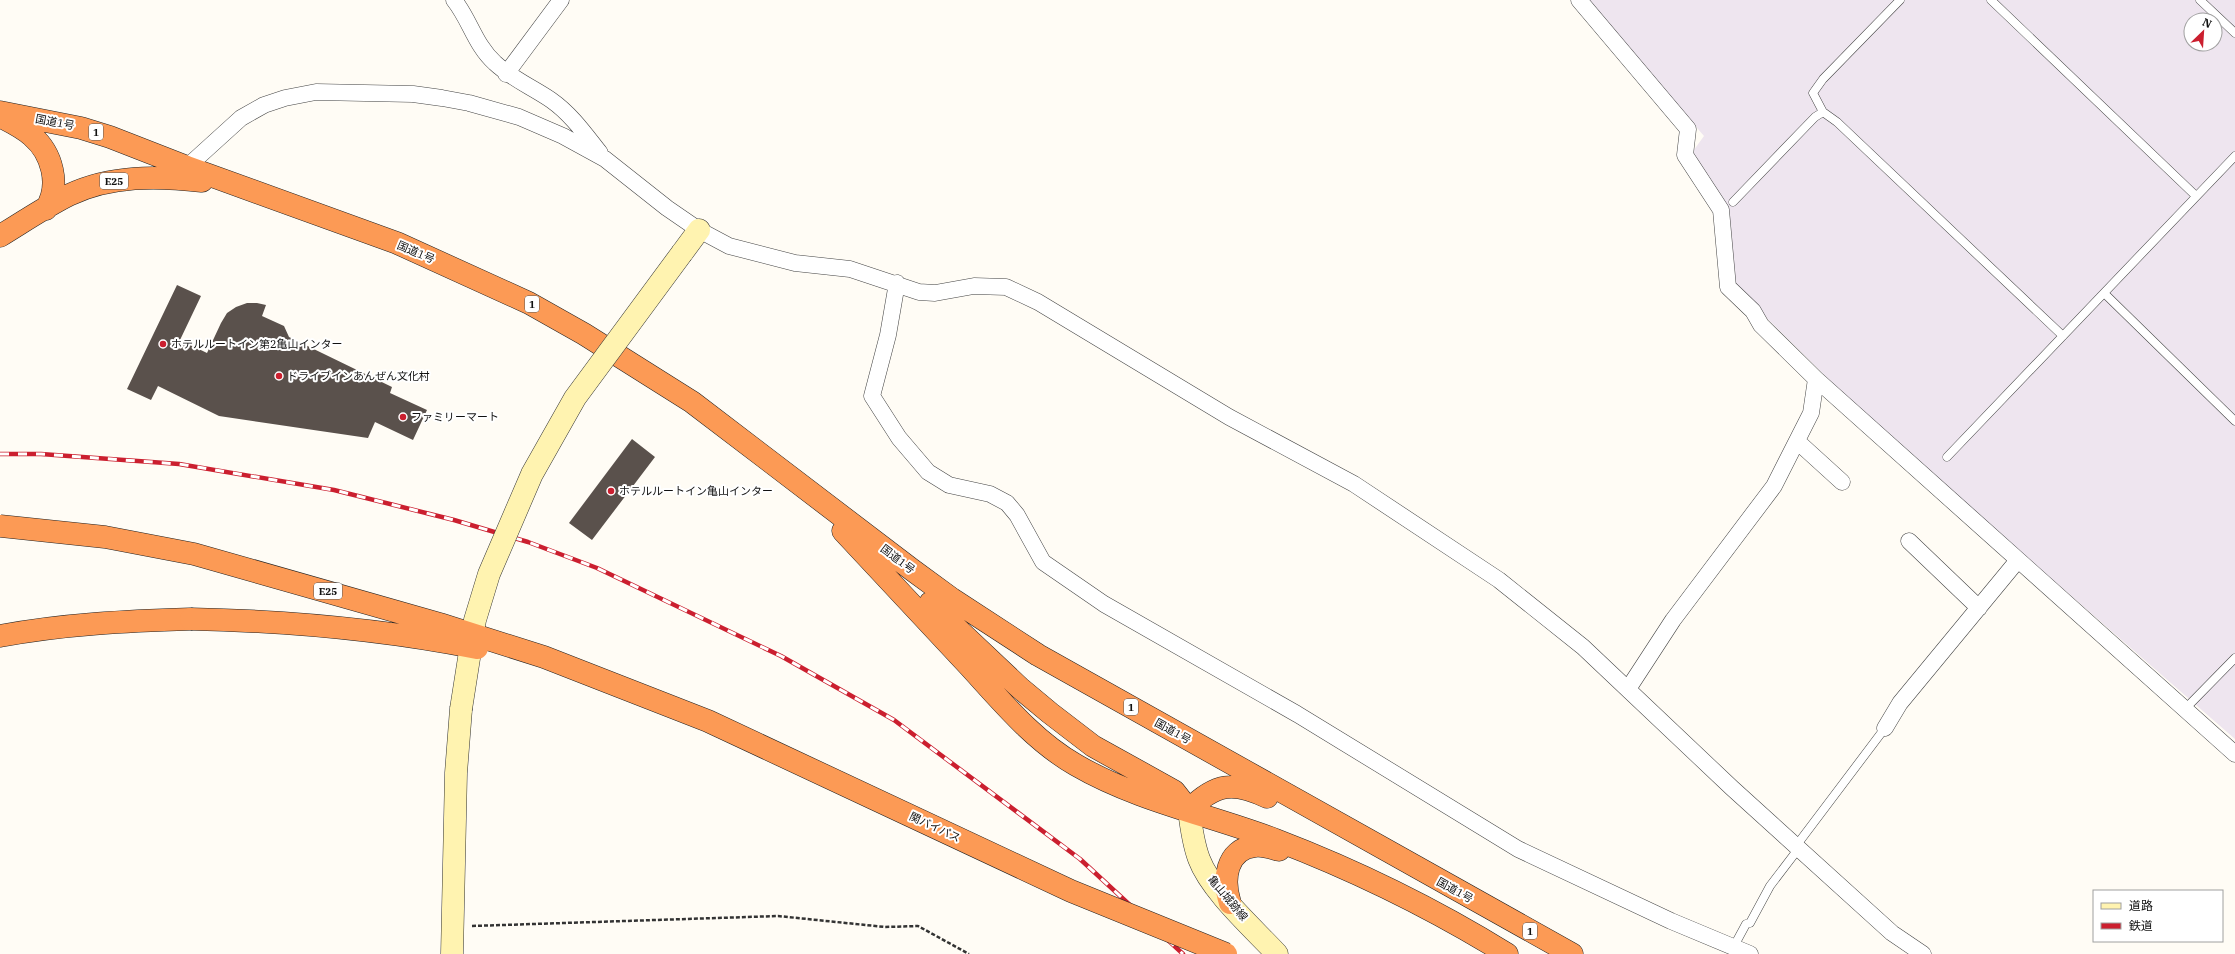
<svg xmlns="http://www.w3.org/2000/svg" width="2235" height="954" font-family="'IBM Plex Serif','Noto Sans JP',serif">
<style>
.industrial{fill:#eee5ef;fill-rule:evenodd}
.building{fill:#5a514c}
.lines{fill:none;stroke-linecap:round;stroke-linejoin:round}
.lane-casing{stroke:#444;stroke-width:9}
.street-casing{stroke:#444;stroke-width:17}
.secondary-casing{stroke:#333;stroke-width:23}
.highway-casing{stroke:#222;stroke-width:23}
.path{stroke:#333;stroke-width:2.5;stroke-dasharray:4 2;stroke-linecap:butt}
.lane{stroke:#fff;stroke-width:8}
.street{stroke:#fff;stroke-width:16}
.secondary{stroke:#fff3b0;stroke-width:22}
.highway{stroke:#fc9a55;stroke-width:22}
.rail-casing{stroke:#cb1f2f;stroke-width:4.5}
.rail{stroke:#fff;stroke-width:3;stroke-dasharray:9;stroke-linecap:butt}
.secondary-bridge-casing{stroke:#333;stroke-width:23;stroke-linecap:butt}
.highway-bridge-casing{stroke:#222;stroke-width:23;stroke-linecap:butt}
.secondary-bridge{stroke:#fff3b0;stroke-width:22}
.highway-bridge{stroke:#fc9a55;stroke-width:22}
.poi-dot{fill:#cb1f2f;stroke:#fff;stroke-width:1.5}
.labels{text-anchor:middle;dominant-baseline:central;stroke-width:4;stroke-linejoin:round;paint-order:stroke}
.shield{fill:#fff;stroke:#585858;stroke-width:1}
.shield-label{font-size:10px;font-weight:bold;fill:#111}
.street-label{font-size:11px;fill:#111;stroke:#fff}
.poi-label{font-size:11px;fill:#111;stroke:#fff;text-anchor:start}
</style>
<rect width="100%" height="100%" fill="#fffcf5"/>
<path class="industrial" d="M1586,0H2235V739L1872,422L1734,286L1725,208L1691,154L1704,136ZM2191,20H2215V44H2191Z"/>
<path class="building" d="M177,285L201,296L180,340L207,353L221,323L227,313L236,307L247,303H257L266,305L262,316L284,326L289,337L392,387L390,393L427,410L413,440L375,422L368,438L219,416L158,386L151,400L127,389Z
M632,439L655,457L592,540L569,523Z"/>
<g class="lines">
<defs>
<path id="lane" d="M1991,0L2196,196
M2200,0L2235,33
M1823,112L1837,122L2063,336
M1733,202L1815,117L1823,112L1813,93L1823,79L1900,0
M2104,293L2235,421
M1947,457L2235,156
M2185,709L2235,658
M1796,846L1885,728
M1733,948L1746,924L1750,923L1770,886L1799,848"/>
<path id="street" d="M454,0C470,20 475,45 495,63C512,79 532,87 551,100C571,114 585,134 600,153
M1579,0L1688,129L1685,155L1721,210L1728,287L1753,311L1761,325L1816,379L2235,754
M506,74L561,0
M187,167L241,118L264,105L285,98L316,92L413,94L442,98L469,103L519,117L563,136L605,159L667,208L699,230L729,246L795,263L850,269L919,292L935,293L974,286L1006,287L1038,302L1229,417L1354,484L1499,580L1583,647L1732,788L1892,933L1923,954
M897,283L888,335L872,396L899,438L928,472L949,485L990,494L1007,503L1017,515L1043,562L1104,604L1297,714L1518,849L1671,921L1750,954
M1798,442L1842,482
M1909,541L1979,608
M1628,689L1673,620L1774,486L1811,413L1816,379
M1885,728L1900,703L2018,560"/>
<path id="secondary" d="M682,253L699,230
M1189,810C1191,827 1193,843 1199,859C1211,891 1253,928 1277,954
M452,954L456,773L461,709"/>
<path id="highway" d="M0,112L81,128L110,137L187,167L397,243L529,303L584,334L692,402L911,569L952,599L1038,655L1572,954
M3,118C13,123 23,128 32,136C52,153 61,185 46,209
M0,236C23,222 45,207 69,195C111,175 157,176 202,181
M843,531C885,576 928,622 970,667C1002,702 1034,741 1076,765C1138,801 1210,815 1276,840C1357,871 1434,909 1507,954
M930,603L1020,688L1050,713L1093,746L1174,791L1189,810
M0,636C64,624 127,621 191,619
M1189,810C1215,783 1234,781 1267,797
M1230,903C1223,881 1225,849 1255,846C1263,845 1272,848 1279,850"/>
</defs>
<use href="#lane" class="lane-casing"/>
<use href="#street" class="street-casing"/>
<use href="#secondary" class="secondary-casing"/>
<use href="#highway" class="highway-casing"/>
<path class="path" d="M472,926L778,916L885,927L918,926L969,954"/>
<use href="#lane" class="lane"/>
<use href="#street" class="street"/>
<use href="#secondary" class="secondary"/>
<use href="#highway" class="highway"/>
<defs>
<path id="rail" d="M0,454H41L179,464L334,490L454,520L528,542L597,568L781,656L894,720L1080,859L1183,954"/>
</defs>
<use href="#rail" class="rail-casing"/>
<use href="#rail" class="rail"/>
<defs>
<path id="secondary-bridge" d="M461,709L475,620L489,574L532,474L575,398L682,253"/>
<path id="highway-bridge" d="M0,526L105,537L194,554L440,624L544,657L708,721L1071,891L1226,954
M191,619C289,621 381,629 477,648"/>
</defs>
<use href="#secondary-bridge" class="secondary-bridge-casing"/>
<use href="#highway-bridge" class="highway-bridge-casing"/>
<use href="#secondary-bridge" class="secondary-bridge"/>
<use href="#highway-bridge" class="highway-bridge"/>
</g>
<g class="poi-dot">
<circle cx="163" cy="344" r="4"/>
<circle cx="279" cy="376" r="4"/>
<circle cx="403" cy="417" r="4"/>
<circle cx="611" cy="491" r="4"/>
</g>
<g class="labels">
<g class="shield">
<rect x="89" y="124" width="14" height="16" rx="3"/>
<rect x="100" y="173" width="28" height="16" rx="3"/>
<rect x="525" y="296" width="14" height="16" rx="3"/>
<rect x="314" y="583" width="28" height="16" rx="3"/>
<rect x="1124" y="699" width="14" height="16" rx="3"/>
<rect x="1523" y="923" width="14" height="16" rx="3"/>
</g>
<g class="shield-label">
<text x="96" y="132">1</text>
<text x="114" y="181">E25</text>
<text x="532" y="304">1</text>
<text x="328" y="591">E25</text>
<text x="1131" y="707">1</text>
<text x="1530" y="931">1</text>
</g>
<g class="street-label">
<text transform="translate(55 122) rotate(11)">国道1号</text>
<text transform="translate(416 252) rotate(23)">国道1号</text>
<text transform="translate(898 559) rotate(37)">国道1号</text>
<text transform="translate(1173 731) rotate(29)">国道1号</text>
<text transform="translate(935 827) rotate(25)">関バイパス</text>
<text transform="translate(1455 890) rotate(29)">国道1号</text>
<text transform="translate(1228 898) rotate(50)">亀山城跡線</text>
</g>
<g class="poi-label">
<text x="171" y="344">ホテルルートイン第2亀山インター</text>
<text x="287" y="376">ドライブインあんぜん文化村</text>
<text x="411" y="417">ファミリーマート</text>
<text x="619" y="491">ホテルルートイン亀山インター</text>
</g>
</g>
<rect x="2093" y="890" width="130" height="52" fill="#ffffff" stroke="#a0a0a0"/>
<rect x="2101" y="903" width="20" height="6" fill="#fff3b0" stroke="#a0a0a0"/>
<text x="2129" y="910" font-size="12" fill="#111111">道路</text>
<rect x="2101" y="923" width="20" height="6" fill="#cb1f2f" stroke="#a0a0a0"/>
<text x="2129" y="930" font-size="12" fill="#111111">鉄道</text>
<g transform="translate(2203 32) rotate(25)"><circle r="19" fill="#ffffff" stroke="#a0a0a0"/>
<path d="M0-3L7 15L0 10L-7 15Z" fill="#cb1f2f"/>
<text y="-6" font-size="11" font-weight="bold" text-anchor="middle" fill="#111111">N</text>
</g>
</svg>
